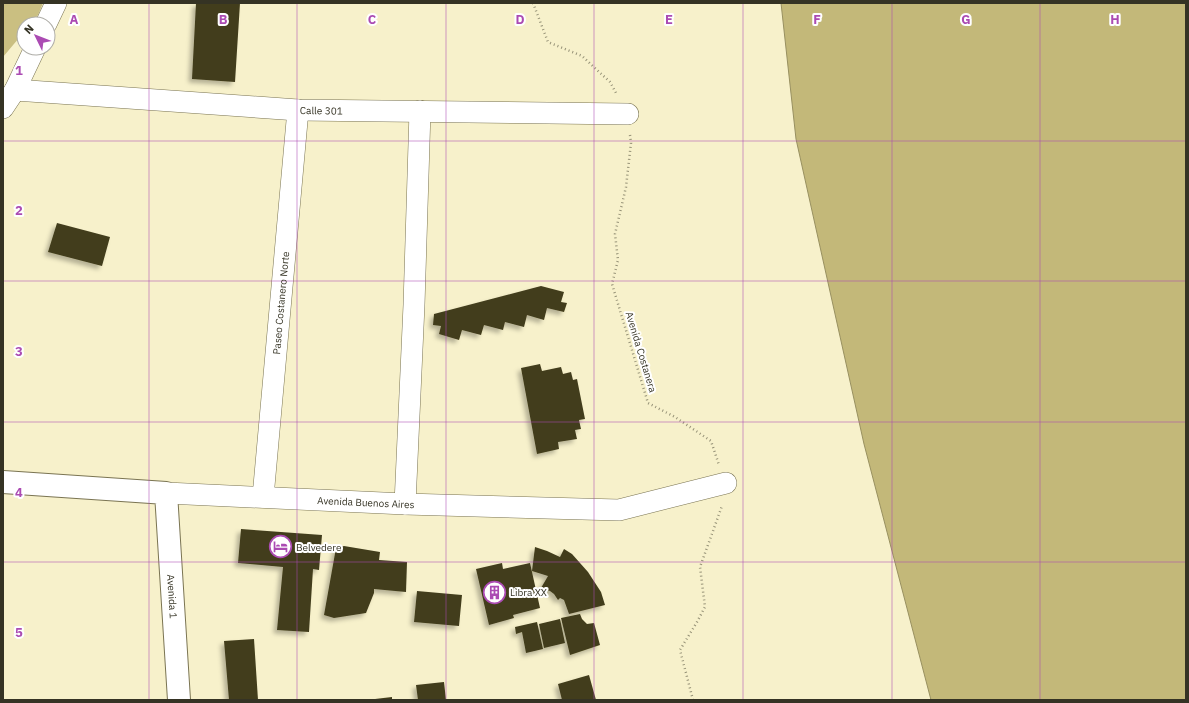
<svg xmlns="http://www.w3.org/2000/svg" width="1189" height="703" font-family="'IBM Plex Sans',sans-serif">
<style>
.forest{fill:#cabf81}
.water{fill:#c3b879;stroke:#989060}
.building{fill:#423d1c;filter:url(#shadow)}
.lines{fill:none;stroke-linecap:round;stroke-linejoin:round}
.street-casing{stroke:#7a7452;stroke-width:22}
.secondary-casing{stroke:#7a7452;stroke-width:24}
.path{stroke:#979378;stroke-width:2.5;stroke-dasharray:1 3;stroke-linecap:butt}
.street{stroke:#fff;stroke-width:21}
.secondary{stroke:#fff;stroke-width:22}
.grid{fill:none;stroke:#ab4bb3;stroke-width:1;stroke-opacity:0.55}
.labels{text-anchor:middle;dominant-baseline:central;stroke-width:4;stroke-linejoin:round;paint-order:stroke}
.street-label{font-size:10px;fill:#353324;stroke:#fff}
.poi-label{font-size:10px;fill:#353324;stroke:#fff;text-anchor:start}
.grid-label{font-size:13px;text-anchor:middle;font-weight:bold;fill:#ab4bb3;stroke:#fff;stroke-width:4;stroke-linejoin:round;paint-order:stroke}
</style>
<defs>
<filter id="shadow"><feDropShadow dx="-3.5" dy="3.5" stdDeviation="2" flood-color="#0004"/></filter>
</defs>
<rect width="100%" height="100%" fill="#f7f1cb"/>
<path class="forest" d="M3,3H43L38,15L31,24H24V32L3,57Z"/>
<path class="water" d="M781,3H1186V700H931L864,444L796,139Z"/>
<path class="building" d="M196,3H240L235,82L192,79Z
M57,223L110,237L102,266L48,252Z
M541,286L564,292L561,302L567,303L564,312L547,308L544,320L527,315L524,327L505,322L503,330L484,325L481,335L462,330L459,340L439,334L441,326L433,325L434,314Z
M540,364L542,371L561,367L563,374L571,372L573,380L577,379L585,419L579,420L581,429L575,430L577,439L558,442L559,449L537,454L521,368Z
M241,529L322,535L319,570L313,569L309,632L277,630L283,567L238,563Z
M344,546L380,552L379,560L407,562L406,592L374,589V593L366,613L334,618L324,615L336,548Z
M535,547L547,551L560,557L564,549L572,554L588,572L601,592L605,605L569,614L564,600L560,598L558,600L554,594L550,591L541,588L548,576L532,571Z
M502,563L503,569L530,563L540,608L513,615L514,618L489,625L476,569Z
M417,591L462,595L459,626L414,622Z
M580,614L582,619L587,624L594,623L600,645L570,655L561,618Z
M560,619L565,643L544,648L539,624Z
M537,622L543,649L526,653L522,632L516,634L515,627Z
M254,639L258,700H229L224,641Z
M589,675L596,700H562L558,684Z
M444,682L446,700H418L416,685Z
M392,697V700H375V699Z"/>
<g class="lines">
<defs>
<g id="street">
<path d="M46,24L56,3"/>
<path id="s1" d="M15,90L298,110L628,114"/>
<path d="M3,108L15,90L35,48"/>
<path id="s2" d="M166,493L405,504L619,510L726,483"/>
<path id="s3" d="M263,497L298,110"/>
<path d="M405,504L414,305L420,111"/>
</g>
<g id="secondary">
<path id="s4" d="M3,482L166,493L179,700"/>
</g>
</defs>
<use href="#street" class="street-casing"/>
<use href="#secondary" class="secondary-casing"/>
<path class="path" d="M533,3L548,42L582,56L610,82L616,93
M630,135L631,143L626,187L615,234L618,260L612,284L648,403L675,417L711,441L719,465
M693,700L680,650L697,622L705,607L700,567L722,506"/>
<use href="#street" class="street"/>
<use href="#secondary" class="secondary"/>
</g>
<path class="grid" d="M149,3V700M297,3V700M446,3V700M594,3V700M743,3V700M892,3V700M1040,3V700M3,141H1186M3,281H1186M3,422H1186M3,562H1186"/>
<defs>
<symbol id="hotel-ring" viewBox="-11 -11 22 22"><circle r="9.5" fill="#fff" stroke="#ab4bb3" stroke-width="1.5"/><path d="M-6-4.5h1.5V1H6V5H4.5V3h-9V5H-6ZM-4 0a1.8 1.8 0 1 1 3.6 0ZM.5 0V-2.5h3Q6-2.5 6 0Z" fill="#ab4bb3"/></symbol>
<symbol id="building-ring" viewBox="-11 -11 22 22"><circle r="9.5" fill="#fff" stroke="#ab4bb3" stroke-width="1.5"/><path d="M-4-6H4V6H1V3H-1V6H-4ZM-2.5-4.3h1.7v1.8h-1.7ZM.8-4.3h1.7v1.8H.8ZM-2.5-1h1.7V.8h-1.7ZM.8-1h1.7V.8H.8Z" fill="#ab4bb3"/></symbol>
</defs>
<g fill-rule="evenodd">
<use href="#hotel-ring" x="268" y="534" width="25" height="25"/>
<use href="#building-ring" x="482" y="580" width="25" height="25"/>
</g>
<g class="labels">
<g class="street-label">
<text stroke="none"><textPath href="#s1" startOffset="307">Calle 301</textPath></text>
<text stroke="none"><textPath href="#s3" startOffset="195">Paseo Costanero Norte</textPath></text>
<text transform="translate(641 352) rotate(73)">Avenida Costanera</text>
<text stroke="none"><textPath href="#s2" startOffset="200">Avenida Buenos Aires</textPath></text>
<text stroke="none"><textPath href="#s4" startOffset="267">Avenida 1</textPath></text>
</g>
<g class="poi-label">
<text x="296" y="547">Belvedere</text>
<text x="510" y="592">Libra XX</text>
</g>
</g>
<g class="grid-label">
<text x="74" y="24">A</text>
<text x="223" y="24">B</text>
<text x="372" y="24">C</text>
<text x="520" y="24">D</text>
<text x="669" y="24">E</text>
<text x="817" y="24">F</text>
<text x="966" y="24">G</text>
<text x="1115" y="24">H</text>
<text x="19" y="75">1</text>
<text x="19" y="215">2</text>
<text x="19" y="356">3</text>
<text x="19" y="497">4</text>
<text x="19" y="637">5</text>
</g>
<rect width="1189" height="703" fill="none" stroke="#353324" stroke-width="8"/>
<g transform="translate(36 36) rotate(313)"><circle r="19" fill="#ffffff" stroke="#aeada7"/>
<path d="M0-3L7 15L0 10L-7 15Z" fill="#ab4bb3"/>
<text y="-6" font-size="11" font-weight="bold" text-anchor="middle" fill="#353324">N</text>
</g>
</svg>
